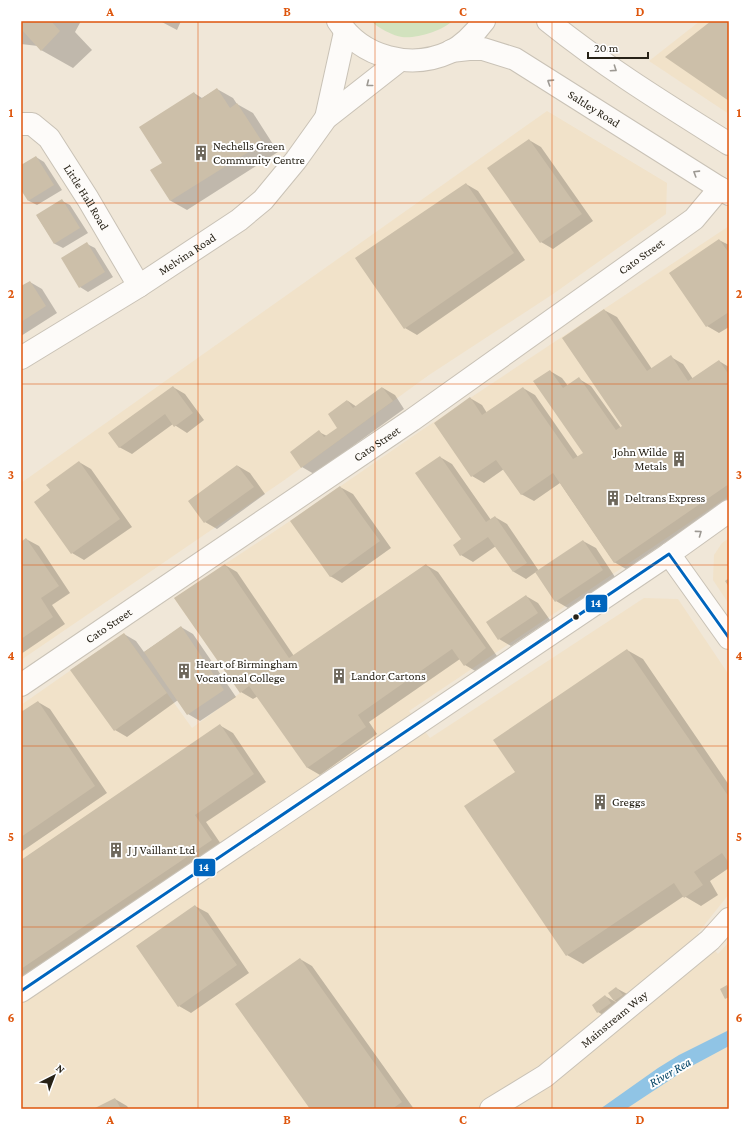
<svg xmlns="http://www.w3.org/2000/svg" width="750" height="1130" font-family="'Crimson Pro',serif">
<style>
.built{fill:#f1e2c9}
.green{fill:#d2e2be}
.water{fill:#90c4e5}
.shadow{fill:#0003}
.building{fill:#ccbfa9}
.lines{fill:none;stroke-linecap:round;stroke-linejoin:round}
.street-casing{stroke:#c9c2b6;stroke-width:24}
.secondary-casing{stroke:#c9c2b6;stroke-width:24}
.primary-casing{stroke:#c9c2b6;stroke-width:24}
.street{stroke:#fdfbf9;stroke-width:22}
.secondary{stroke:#fdfbf9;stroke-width:22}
.primary{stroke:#fdfbf9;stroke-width:22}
.bus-1-casing{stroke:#fff;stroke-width:6}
.bus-1{stroke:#0065bd;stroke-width:3}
.oneway{stroke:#9d9993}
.grid{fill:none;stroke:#de560d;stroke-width:1;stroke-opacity:0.55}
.bus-dot{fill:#272217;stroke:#fff;stroke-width:1.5}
.labels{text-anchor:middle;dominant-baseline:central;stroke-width:4;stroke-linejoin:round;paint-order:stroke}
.street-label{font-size:12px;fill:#272217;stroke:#fff}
.poi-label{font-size:12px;fill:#272217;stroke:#fff;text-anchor:start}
.water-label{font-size:13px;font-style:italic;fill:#004264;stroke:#fff}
.line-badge{stroke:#fff;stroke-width:1.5}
.badge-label{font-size:11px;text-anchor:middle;font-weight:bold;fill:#fff}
.neatline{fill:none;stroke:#de560d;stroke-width:1.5}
.grid-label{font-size:13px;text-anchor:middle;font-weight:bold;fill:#de560d}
</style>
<rect width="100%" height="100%" fill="#f0e7d8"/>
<path class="built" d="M700,21H729V114L649,61Z
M547,111L667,183L666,214L553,294L429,375L283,481L21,660V483Z
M729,226V496L409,711L430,738L644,598L678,599L729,675V894L698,933L718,954L729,942V1109H21V705L124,633L192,728L240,693L174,598L290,521L419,432Z
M729,538V604L713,580L714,555L722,543Z"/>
<path class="green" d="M371,21H452C443,31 415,39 402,37C393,36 377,27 371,21Z"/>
<path class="water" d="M729,1030V1046L688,1068L626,1109H600L658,1068L679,1055Z"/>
<path class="shadow" d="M21,21H81L75,32L92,50L73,68L41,50L38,46L21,44Z
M160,21H181L177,30Z
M217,89L233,98L237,104L253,113L278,152L187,210L171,201L152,171L163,163L194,93L202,98Z
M529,140L541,147L593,221L553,249L541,242Z
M36,157L44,162L62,190L37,205L29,201L21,188V167Z
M466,184L478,191L525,260L417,335L405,328Z
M62,201L70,205L88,233L63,248L55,244L37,216Z
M719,240L729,245V327L719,333L707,326L671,274Z
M87,244L95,248L113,277L88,292L80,287Z
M30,282L42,289L57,313L21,336V287Z
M604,310L617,317L652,369L671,357L683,364L693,379L719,361L729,367V499L626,569L614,562L560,483L534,501L521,494L504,469L484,483L472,476L470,398L482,405L487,413L523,388L535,395L578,457L585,453L550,371L562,378L568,386L579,379L591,386L621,428L624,426Z
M173,387L185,394L204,420L187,433L173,424L132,454L119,447Z
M383,388L395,395L404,409L314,474L302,467L319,432L327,436L339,428L348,401L357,407Z
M440,457L452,464L491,520L495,517L507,524L539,571L583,541L596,548L615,577L568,608L556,601L536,572L526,579L514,572L496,546L473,562L461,555L462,540Z
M79,462L91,469L132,527L84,560L72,553L35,502L51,490Z
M238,466L250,473L265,494L217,529L205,522Z
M340,487L353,494L391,548L342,583L330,576Z
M26,539L39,546L70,593L52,605L65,624L21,654V543Z
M225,565L237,572L294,656L426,565L438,572L497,656L477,672L465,665L460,659L369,722L377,734L320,775L308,768L258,696L253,699L241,692L175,598Z
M526,596L538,603L550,620L511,646L499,639Z
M181,627L193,634L236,697L200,721L188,714L178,700L127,737L115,730L124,634L136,641L144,652Z
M627,650L643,659L729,785V868L710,881L718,895L701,906L684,896L583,964L567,955Z
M38,702L50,709L107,793L21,852V714Z
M221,726L233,733L266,782L206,822L223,847L21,984V861Z
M195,906L208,913L249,973L191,1013L179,1006Z
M300,959L312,966L414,1109H311Z
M616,988L629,995L627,1008L617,1002L622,1010L610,1019L598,1012L605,996L616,1002L609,993Z
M115,1099L127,1106L129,1109H96Z"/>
<path class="building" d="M21,21H51L60,31L41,51L21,29Z
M711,21H729V101L665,57Z
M217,88L230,108L237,103L263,143L170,201L150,170L162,163L139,127L194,92L199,100Z
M529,139L582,214L540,243L487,168Z
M36,156L54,185L28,201L21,190V165Z
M466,183L514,253L404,329L355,258Z
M62,199L80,228L54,244L36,215Z
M719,239L729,253V312L706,327L669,273Z
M87,242L105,272L79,288L61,258Z
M30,281L46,306L21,322V286Z
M604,309L647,371L671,355L688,381L719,360L729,375V484L614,563L553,473L521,495L496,460L471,477L434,423L470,397L482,415L523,387L573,459L583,453L533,381L550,370L563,388L579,377L616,430L622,426L562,338Z
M173,386L193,413L174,427L165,414L119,448L108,433Z
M382,387L393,401L301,468L290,452L319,430L324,437L337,428L328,414L347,400L353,408Z
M440,456L486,522L495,516L527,563L513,572L488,537L460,556L453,545L461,539L415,473Z
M79,461L120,519L71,554L34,502L50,490L46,485Z
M237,465L254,487L204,523L188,501Z
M340,486L380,541L330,577L290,521Z
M26,538L59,586L41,598L53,617L21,639V542Z
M583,540L603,570L555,602L535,572Z
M225,564L289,658L426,564L486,648L464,666L452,649L358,715L366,727L307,768L249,686L240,693L174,598Z
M729,578V587L725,581Z
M526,595L538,613L498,640L486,622Z
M181,626L224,690L187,715L144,652Z
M124,633L167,693L114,731L70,670Z
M627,649L729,797V863L722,853L694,872L703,885L684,898L674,883L566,956L464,806L515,772L493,740Z
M38,701L95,786L21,837V712Z
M220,724L254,774L195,815L212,840L21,969V860Z
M195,905L237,965L178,1007L136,946Z
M300,958L402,1102L392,1109H310L235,1004Z
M727,985L729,989V997L725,999L720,989Z
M616,987L623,995L614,1001L608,993Z
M605,995L611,1003L597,1013L592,1005Z
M115,1098L121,1109H93Z"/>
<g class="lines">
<defs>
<g id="street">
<path id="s1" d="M21,124H32L49,138L88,199L139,286"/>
<path d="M669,554L729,638"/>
<path id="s2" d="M21,685L412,420L694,219L720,188"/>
<path d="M21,991L669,554L729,511"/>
<path id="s3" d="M491,1109L545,1076L710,940L729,919"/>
</g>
<g id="secondary">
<path d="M326,118L345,32"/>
<path id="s4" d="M21,358L139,286L239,220L263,200L296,160L326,118L400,60"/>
</g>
<g id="primary">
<path d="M338,21C362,58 411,70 450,52C464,45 475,33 484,21"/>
<path d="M548,21C605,67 667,105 729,144"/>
<path id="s5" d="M451,51L469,49H483L515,59L729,194"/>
</g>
</defs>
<use href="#street" class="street-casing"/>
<use href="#secondary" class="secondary-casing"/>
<use href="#primary" class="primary-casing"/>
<use href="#street" class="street"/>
<use href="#secondary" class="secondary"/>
<use href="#primary" class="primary"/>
<defs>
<path id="bus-1" d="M21,991L669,554L729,638"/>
</defs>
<use href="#bus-1" class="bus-1-casing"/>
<use href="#bus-1" class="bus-1"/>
</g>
<defs><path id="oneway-chevron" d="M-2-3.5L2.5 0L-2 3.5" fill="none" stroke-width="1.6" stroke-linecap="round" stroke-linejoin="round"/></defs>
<g class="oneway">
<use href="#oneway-chevron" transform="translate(614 69) rotate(34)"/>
<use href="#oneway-chevron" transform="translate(550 82) rotate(-147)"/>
<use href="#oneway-chevron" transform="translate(369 84) rotate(142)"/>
<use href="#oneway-chevron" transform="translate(696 173) rotate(-148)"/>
<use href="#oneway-chevron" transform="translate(699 533) rotate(-36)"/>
</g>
<path class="grid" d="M198,21V1109M375,21V1109M552,21V1109M21,203H729M21,384H729M21,565H729M21,746H729M21,927H729"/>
<defs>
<symbol id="building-bare" viewBox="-9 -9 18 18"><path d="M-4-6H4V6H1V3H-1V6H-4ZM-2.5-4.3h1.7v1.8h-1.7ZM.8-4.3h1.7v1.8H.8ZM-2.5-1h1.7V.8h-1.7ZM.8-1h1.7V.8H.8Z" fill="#6d675b" stroke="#fff" stroke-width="2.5" paint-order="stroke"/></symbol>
</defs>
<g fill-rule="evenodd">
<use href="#building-bare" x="190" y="142" width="22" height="22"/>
<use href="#building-bare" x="668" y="448" width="22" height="22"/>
<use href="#building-bare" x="602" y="487" width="22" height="22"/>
<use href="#building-bare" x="173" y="660" width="22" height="22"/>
<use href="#building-bare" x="328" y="665" width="22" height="22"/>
<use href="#building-bare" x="589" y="791" width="22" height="22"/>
<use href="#building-bare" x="105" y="839" width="22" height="22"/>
</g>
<circle class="bus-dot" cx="576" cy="617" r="3.5"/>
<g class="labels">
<g class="street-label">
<text stroke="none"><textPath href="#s5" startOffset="159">Saltley Road</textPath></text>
<text stroke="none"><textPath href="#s1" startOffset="103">Little Hall Road</textPath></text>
<text stroke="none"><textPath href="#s4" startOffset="196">Melvina Road</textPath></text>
<text stroke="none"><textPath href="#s2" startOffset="754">Cato Street</textPath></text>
<text stroke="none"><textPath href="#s2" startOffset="430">Cato Street</textPath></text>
<text stroke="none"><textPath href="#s2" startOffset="106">Cato Street</textPath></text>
<text stroke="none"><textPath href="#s3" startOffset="153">Mainstream Way</textPath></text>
</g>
<g class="poi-label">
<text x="213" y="146">Nechells Green<tspan x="213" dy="14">Community Centre</tspan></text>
<text x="667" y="452" text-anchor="end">John Wilde<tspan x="667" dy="14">Metals</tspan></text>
<text x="625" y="498">Deltrans Express</text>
<text x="196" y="664">Heart of Birmingham<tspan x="196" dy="14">Vocational College</tspan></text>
<text x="351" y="676">Landor Cartons</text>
<text x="612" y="802">Greggs</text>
<text x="128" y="850">J J Vaillant Ltd</text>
</g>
<g class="water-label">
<text transform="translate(670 1072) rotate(-30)">River Rea</text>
</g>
</g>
<g class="line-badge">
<rect x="585" y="594" width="23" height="19" rx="4" fill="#0065bd"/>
<rect x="193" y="858" width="23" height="19" rx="4" fill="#0065bd"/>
</g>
<g class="badge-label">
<text x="596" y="607">14</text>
<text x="204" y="871">14</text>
</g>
<rect width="750" height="1130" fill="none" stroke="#ffffff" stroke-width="44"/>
<g transform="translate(54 1076) rotate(42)" stroke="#ffffff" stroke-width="3" paint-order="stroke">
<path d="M0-3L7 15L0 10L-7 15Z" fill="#272217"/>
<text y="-6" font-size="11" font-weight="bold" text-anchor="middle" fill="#272217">N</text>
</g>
<path d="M588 52v6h60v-6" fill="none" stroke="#272217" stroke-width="2"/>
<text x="594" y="52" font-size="12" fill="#272217" stroke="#ffffff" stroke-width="3" paint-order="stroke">20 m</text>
<rect x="22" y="22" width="706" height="1086" class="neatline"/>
<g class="grid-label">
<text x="110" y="16">A</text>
<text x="287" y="16">B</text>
<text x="463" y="16">C</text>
<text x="640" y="16">D</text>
<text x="11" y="117">1</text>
<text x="739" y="117">1</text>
<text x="11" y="298">2</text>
<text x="739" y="298">2</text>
<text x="11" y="479">3</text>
<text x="739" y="479">3</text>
<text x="11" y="660">4</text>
<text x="739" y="660">4</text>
<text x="11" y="841">5</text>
<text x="739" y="841">5</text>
<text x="11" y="1022">6</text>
<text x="739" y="1022">6</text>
<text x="110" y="1124">A</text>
<text x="287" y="1124">B</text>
<text x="463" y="1124">C</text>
<text x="640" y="1124">D</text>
</g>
</svg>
